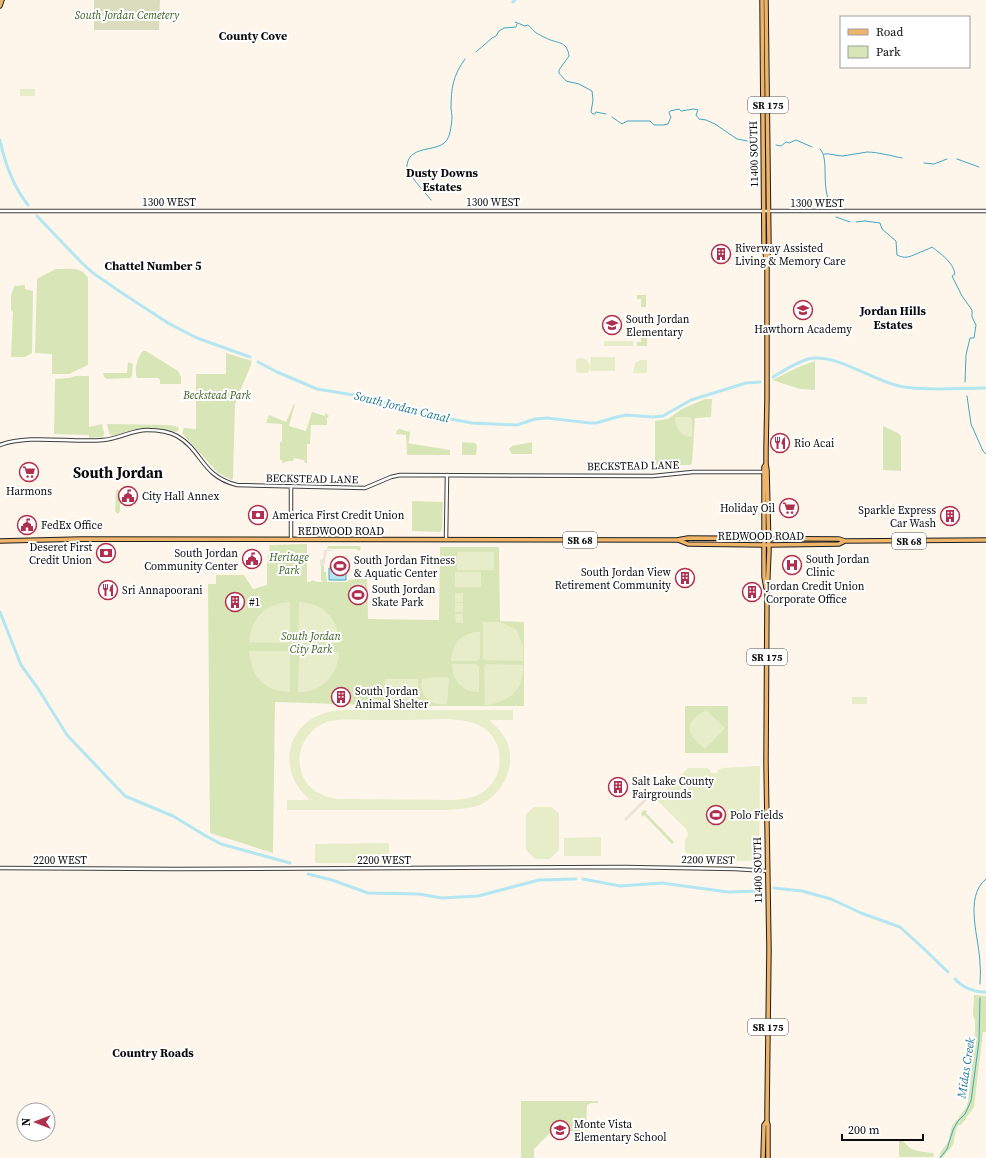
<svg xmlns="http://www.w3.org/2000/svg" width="986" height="1158" font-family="'Source Serif 4',serif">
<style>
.green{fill:#d8e5b7}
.cemetery{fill:#d9ddbe}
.pitch{fill:#e7edc8;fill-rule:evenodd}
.plaza{fill:#ece4db}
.water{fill:#b3e6f1;stroke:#3fa8c2}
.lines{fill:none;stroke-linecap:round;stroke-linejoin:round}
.stream{stroke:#3fa8c2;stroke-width:1}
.canal{stroke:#b3e6f1;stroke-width:3}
.minor-casing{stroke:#3e3e3e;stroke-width:4.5}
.major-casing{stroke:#1c1c1c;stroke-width:5.5}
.minor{stroke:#fff;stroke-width:2.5}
.major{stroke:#eeb46a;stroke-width:3.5}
.labels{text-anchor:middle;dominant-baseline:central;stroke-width:4;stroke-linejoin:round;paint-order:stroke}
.shield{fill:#fff;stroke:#545454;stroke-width:1}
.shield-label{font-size:10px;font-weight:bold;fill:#0b0b0b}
.park-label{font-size:11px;font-style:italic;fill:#395d21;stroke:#fff}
.street-label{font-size:11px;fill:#0b0b0b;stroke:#fff}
.poi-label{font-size:11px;fill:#0b0b0b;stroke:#fff;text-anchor:start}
.neighbourhood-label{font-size:12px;font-weight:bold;fill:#0b0b0b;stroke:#fff}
.water-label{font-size:12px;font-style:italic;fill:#1e7792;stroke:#fff}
.district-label{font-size:15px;font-weight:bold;fill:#0b0b0b;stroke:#fff}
</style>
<rect width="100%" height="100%" fill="#fef6ea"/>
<path class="green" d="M56,269C68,269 82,266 88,278V365L69,374H52V354L35,353L37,279L40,277Z
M25,285V289L33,291L32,353L25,357H11L13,312L11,310V296L14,286Z
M637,295H646V307H641V299H637Z
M641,334H647V346H637V342H641Z
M143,351H146L178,371L181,377V384H160V380L158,378H137C134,370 137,358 143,351Z
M226,353L252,361C248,376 239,390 235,405L233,478L232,480L218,473L182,433L184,428L196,429V374H226Z
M815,361V390L800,389L772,380L801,366Z
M128,362L133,364L132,376L130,378L107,379L104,377L103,373H127Z
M75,376H89V435L54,434L55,379L69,378Z
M705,399H712L711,417L695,418L692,463L690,465H655V421L668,419L682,409Z
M294,404H295L289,426L306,431L312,412L325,416L326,413L329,416L327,418V425H311L310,444H307V463H305L304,460L294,458L293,461H289L282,463V460H280V442H282V424L266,423L269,415L286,422Z
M102,424L104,433L103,437L89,438V427Z
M107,424L168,425L175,426L179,428L178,431C171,434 161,428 153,428C136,427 128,432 112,436L109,433Z
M883,426L898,433L901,436V471L883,470Z
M400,429L410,432L409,442L407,443L450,450V455H407L406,435L396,434L397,430Z
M462,442L475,443L477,446L476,455H462Z
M532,442V454H512L509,449L512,446Z
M118,489L120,492V511L118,514L115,511L116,491Z
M412,501L443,502L442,530L440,532L412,531Z
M307,544V582H310L313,580L316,582H323L321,580V566H324V572H326L327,582H348V580L367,578L368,619L439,620L440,547H499L500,621L524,622V706H398L275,702L273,853L210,833L208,584H216V575H244L253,589L267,585V562L270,545Z
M328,546H360L361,549L359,551L356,549H327Z
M685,706H728V753H685Z
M644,810L647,811L646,813L674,842L672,844L644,815L642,817L641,813Z
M974,995L986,996V1032H983L974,1107L961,1125H958L956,1130L953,1145L943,1157L939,1158L940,1153L948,1142L952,1126L966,1108L968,1102L973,1056L975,1044V1021L973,1015Z
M521,1101H598V1103H591L587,1105L586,1131H585V1127H583V1131H552L534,1149V1158H521Z
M899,1139C905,1141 907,1147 912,1149C918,1152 926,1152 933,1153L934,1157H899Z"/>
<path class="cemetery" d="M94,0H160L159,30H94Z"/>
<path class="pitch" d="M20,89H35V96H20Z
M604,341H633V346H604Z
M591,357H615V371H590V368L588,373H578L576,372V359C584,356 588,360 590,366Z
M640,360H647V372L646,373H633L635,363Z
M675,417H690L692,419V437C681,436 675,428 675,417Z
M457,552H494V570H457Z
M455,572H481V587H455Z
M363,583L365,584V605H353L351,599L352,584Z
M455,593H463V602H455Z
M290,602V641L288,643L249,642C251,618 265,603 290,602Z
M299,602C324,604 338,617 339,643H300L298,640V637Z
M455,603H463V612H455Z
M455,614H463V623H456Z
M483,622H499L516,629L523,646V661L486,660L483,658Z
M475,632H480V658L476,661H451C452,646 459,635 475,632Z
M249,651H288L290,653V692C264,692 251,676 249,651Z
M300,651L339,652C338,674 323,693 298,692L299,653Z
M452,664H476L479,667V692C463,692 452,681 452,664Z
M486,664L523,665C523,669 523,674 522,678C519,695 501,704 485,705L484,667Z
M436,677H447L449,679L447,704C431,707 418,695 422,679Z
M385,679H418V699H385Z
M852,697H867V704H852Z
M343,710H513V720H489C495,725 501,731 505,738C518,762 505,792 482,804C471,809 458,809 446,810H287V800H310C284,779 281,740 310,720C320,713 331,711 343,710ZM446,719C458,720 471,720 482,727C503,739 506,771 488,788C479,797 466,799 454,800L337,799C321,796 306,789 301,771C295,751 307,729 327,722C340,718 356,720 369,720C395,720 420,720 446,719Z
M706,710L724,727V729L705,749C685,732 683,724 706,710Z
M758,766H760V770L759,861L705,860L685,852V840L688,835L687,830L657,800L659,797L688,768H707L710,770L711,773H717L718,770L722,768Z
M534,807H551L559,813V850L550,859H535L526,850V814Z
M601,837V856H564V838Z
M389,843V863H315V844Z"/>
<path class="plaza" d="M324,550H333V551H327L324,566H320V560L323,559Z
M649,794L651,796L626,821L624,819Z"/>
<path class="water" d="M329,568H346V580H329Z"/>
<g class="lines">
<path class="stream" d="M515,22L525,26L528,25C531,27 532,30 535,32C538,34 543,37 546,38C557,44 567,40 569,56L559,70V73L566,81L579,84L592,91L593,100L591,112L593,114H595L596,112L606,114
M476,52L492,38L496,36L499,31L504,28L516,27L517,24
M612,117L622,124L627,121H650L654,125H663L668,124L671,117L669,113L670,111L679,109L681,111L694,109L698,110L696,115L699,119L706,120L715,124L737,139L758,143
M776,145L781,146L786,142L789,143L796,140L812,147
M820,149C830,159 820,187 831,205
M824,154C830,153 836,156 843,156C851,155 859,153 867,152C877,152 892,156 902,158
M957,159L979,167
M924,163L934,164L947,159
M431,200C425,192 406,173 407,165C410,143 441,154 448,138C450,135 452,122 452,117C452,114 451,111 451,108C451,89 453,75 465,59
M836,217L850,222
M856,222L865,221L880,223L882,229L896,241L897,255C905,259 909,257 916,254C922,251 927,250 932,247C941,254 953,262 955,274L952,276L962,296L972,310V317L976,325L974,338H970L966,355L965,382
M967,396L971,424L983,451L986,454
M980,984C980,977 981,971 980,965C980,940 963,897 986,879
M940,1158L947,1149L953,1130L958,1121L965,1114L971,1101L979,1041L980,998"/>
<path class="canal" d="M513,2L515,0
M0,140C5,164 13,186 28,205
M37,216L81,262L93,273L122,293L168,323L197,338L250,357
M258,362L277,372L317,389L366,397L388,404L405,411L461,421L472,423L517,425L535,419L547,418L590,423H596L617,417L626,415L653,417L663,416L691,400L746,383L760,382
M773,377C784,370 796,363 808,359C836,352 875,383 904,387C931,391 959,388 986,388
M0,612L21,665L39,690L67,735L125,796L173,816L206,836L221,844L290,863
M308,874L332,880L368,893L419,894L442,898L478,896L539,880L576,879
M583,879L620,886L662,883L728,892L761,891
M774,888L802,891L831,899L861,913L900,927L923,948L948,972
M955,979C962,987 975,993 986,992"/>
<defs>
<path id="minor" d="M0,211H986
M0,445C29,434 71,443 103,440C118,439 132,430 147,430C157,430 168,431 177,436C203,451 201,476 237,485L365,488L391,477L400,475L653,476L693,472H764
M291,539V487
M446,540L447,475
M0,868L175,869L625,867L735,869L767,871"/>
<path id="major" d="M762,0L764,248L766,257
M0,6L2,0
M766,464L764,467V577L766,588
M678,540L688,544L769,545L839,544L845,541
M0,541L81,539L677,540L688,538L839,539L845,541L986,540
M767,1121L768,1125V1158
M763,1158L764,1125L767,1121V1113L769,949L766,762L767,596L769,551L767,470L766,464V450L767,398V260L769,248L766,0"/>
</defs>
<use href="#minor" class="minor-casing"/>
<use href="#major" class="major-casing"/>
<use href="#minor" class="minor"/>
<use href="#major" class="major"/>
</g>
<defs>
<symbol id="building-ring" viewBox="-11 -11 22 22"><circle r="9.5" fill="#fff" stroke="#b02e4e" stroke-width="1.5"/><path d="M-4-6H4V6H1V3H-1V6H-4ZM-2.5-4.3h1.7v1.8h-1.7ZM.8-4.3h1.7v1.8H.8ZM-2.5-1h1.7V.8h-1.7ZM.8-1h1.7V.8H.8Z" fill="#b02e4e"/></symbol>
<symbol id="school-ring" viewBox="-11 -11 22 22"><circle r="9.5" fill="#fff" stroke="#b02e4e" stroke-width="1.5"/><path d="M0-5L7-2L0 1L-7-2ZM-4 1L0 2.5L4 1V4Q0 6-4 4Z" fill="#b02e4e"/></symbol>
<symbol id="restaurant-ring" viewBox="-11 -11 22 22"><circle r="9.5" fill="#fff" stroke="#b02e4e" stroke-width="1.5"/><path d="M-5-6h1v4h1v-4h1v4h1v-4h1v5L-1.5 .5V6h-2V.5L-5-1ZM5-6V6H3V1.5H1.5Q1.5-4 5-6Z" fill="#b02e4e"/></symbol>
<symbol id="supermarket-ring" viewBox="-11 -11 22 22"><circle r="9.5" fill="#fff" stroke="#b02e4e" stroke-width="1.5"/><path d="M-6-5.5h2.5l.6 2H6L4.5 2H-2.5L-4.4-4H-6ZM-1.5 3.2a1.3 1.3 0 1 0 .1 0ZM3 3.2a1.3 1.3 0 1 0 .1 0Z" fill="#b02e4e"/></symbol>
<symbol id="civic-ring" viewBox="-11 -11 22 22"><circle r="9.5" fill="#fff" stroke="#b02e4e" stroke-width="1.5"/><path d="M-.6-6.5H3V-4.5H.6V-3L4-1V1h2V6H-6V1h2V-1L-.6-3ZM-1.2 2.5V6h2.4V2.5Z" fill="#b02e4e"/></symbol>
<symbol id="bank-ring" viewBox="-11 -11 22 22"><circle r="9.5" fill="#fff" stroke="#b02e4e" stroke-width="1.5"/><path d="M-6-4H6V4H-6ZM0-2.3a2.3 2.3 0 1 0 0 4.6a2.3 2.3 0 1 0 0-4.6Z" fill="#b02e4e"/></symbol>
<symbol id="hospital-ring" viewBox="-11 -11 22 22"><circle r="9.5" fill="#fff" stroke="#b02e4e" stroke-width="1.5"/><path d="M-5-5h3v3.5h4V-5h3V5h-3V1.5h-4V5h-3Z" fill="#b02e4e"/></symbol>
<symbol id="stadium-ring" viewBox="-11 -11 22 22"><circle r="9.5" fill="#fff" stroke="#b02e4e" stroke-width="1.5"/><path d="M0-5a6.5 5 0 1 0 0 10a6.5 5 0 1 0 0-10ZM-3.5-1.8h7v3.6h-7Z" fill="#b02e4e"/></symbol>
</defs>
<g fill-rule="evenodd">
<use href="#building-ring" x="710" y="243" width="22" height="22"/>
<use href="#school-ring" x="792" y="299" width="22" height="22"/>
<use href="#school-ring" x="601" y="314" width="22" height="22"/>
<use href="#restaurant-ring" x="769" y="432" width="22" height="22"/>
<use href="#supermarket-ring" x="18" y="461" width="22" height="22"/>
<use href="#civic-ring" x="117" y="485" width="22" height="22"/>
<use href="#supermarket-ring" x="778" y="497" width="22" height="22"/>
<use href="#bank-ring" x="247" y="504" width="22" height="22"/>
<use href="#building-ring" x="939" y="505" width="22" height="22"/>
<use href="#civic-ring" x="16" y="514" width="22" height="22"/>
<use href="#bank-ring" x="95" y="542" width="22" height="22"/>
<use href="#civic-ring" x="241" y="548" width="22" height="22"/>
<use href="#hospital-ring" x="781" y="554" width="22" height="22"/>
<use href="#stadium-ring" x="329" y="555" width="22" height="22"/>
<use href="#building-ring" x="674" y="567" width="22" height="22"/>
<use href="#restaurant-ring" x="97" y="579" width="22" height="22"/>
<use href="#building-ring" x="741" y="581" width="22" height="22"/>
<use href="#stadium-ring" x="347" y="584" width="22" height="22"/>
<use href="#building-ring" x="224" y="591" width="22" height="22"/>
<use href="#building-ring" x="330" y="686" width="22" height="22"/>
<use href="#building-ring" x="607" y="776" width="22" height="22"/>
<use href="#stadium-ring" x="705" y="804" width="22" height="22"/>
<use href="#school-ring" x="549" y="1119" width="22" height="22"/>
</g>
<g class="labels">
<g class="shield">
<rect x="748" y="97" width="40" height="16" rx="3"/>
<rect x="563" y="532" width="34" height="16" rx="3"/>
<rect x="892" y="533" width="34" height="16" rx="3"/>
<rect x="747" y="649" width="40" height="16" rx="3"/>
<rect x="748" y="1019" width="40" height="16" rx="3"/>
</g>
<g class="shield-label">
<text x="768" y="105">SR 175</text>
<text x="580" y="540">SR 68</text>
<text x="909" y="541">SR 68</text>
<text x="767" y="657">SR 175</text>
<text x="768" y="1027">SR 175</text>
</g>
<g class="park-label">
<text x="127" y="15">South Jordan Cemetery</text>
<text x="217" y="395">Beckstead Park</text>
<text x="289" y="557">Heritage<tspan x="289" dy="13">Park</tspan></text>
<text x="311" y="636">South Jordan<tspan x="311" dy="13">City Park</tspan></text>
</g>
<g class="street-label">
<text transform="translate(754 154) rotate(-91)">11400 SOUTH</text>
<text x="169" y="202">1300 WEST</text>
<text x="493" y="202">1300 WEST</text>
<text x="817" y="203">1300 WEST</text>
<text transform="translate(633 466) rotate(-1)">BECKSTEAD LANE</text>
<text transform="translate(312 479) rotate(1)">BECKSTEAD LANE</text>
<text x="341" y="531">REDWOOD ROAD</text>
<text x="761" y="536">REDWOOD ROAD</text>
<text x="60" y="860">2200 WEST</text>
<text x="384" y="860">2200 WEST</text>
<text transform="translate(708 860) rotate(1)">2200 WEST</text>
<text transform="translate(758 870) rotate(-91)">11400 SOUTH</text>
</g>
<g class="poi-label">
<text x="735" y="248">Riverway Assisted<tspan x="735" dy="13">Living &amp; Memory Care</tspan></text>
<text x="626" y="319">South Jordan<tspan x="626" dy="13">Elementary</tspan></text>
<text x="803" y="329" text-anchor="middle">Hawthorn Academy</text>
<text x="794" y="443">Rio Acai</text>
<text x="29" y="491" text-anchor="middle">Harmons</text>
<text x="142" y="496">City Hall Annex</text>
<text x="775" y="508" text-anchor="end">Holiday Oil</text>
<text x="936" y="510" text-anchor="end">Sparkle Express<tspan x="936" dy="13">Car Wash</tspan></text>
<text x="272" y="515">America First Credit Union</text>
<text x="41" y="525">FedEx Office</text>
<text x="92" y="547" text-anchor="end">Deseret First<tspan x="92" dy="13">Credit Union</tspan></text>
<text x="238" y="553" text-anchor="end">South Jordan<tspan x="238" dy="13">Community Center</tspan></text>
<text x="806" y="559">South Jordan<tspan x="806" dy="13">Clinic</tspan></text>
<text x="354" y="560">South Jordan Fitness<tspan x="354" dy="13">&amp; Aquatic Center</tspan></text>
<text x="671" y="572" text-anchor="end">South Jordan View<tspan x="671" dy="13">Retirement Community</tspan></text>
<text x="766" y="586">Jordan Credit Union<tspan x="766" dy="13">Corporate Office</tspan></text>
<text x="372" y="589">South Jordan<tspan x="372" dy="13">Skate Park</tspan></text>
<text x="122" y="590">Sri Annapoorani</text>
<text x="249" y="602">#1</text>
<text x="355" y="691">South Jordan<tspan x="355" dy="13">Animal Shelter</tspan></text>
<text x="632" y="781">Salt Lake County<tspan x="632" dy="13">Fairgrounds</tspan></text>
<text x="730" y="815">Polo Fields</text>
<text x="574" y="1124">Monte Vista<tspan x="574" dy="13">Elementary School</tspan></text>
</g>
<g class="neighbourhood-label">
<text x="253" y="36">County Cove</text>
<text x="442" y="173">Dusty Downs<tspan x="442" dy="14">Estates</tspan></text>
<text x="153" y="266">Chattel Number 5</text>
<text x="893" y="311">Jordan Hills<tspan x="893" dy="14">Estates</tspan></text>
<text x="153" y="1053">Country Roads</text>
</g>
<g class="water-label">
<text transform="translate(402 407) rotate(14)">South Jordan Canal</text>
<text transform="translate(966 1068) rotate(-81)">Midas Creek</text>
</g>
<g class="district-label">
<text x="118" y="472">South Jordan</text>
</g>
</g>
<rect x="840" y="16" width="130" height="52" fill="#ffffff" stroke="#9d9d9d"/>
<rect x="848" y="29" width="20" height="6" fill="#eeb46a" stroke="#9d9d9d"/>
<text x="876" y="36" font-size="12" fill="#0b0b0b">Road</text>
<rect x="848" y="46" width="20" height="12" fill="#d8e5b7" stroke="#9d9d9d"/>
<text x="876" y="56" font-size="12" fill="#0b0b0b">Park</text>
<g transform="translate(36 1122) rotate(270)"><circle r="19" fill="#ffffff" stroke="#9d9d9d"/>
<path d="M0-3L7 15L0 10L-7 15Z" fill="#b02e4e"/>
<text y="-6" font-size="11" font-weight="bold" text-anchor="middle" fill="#0b0b0b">N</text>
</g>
<path d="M842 1134v6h81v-6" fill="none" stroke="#0b0b0b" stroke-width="2"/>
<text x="848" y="1134" font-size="12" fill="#0b0b0b" stroke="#ffffff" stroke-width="3" paint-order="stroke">200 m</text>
</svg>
